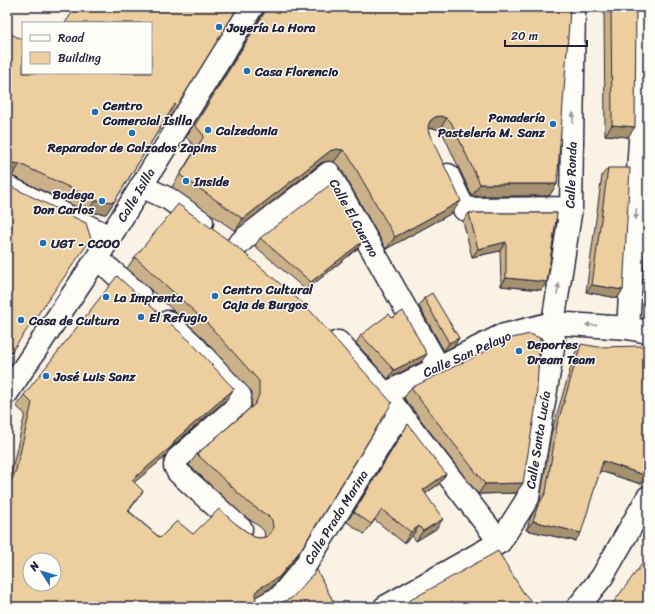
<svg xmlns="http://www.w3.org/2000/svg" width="655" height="614" font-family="Sriracha,sans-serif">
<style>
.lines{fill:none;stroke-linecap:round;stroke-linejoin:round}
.street-casing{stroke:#22223b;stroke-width:25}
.secondary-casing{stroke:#22223b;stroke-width:25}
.path{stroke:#22223b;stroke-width:2.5;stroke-dasharray:1 3;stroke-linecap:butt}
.street{stroke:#fdfcf7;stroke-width:22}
.secondary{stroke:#fdfcf7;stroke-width:22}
.wall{fill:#cbb189;stroke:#22223b}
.shaded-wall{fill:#a5906f;stroke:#22223b}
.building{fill:#ecce9f;stroke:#22223b;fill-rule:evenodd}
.oneway{fill:#9a9aa2}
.poi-dot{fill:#1f6fb2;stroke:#fdfcf7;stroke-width:1.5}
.labels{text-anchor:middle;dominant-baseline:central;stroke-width:3;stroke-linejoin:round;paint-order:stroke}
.poi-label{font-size:13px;font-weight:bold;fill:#22223b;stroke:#fdfcf7;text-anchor:start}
.street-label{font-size:13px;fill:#22223b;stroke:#fdfcf7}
</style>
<rect width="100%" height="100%" fill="#faf3e5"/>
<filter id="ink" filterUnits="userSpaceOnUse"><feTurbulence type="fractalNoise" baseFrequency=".025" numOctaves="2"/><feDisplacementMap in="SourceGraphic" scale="8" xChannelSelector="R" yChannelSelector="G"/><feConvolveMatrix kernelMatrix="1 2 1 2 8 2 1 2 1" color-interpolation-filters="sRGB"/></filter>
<g filter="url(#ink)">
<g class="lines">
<defs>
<path id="street" d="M448,175L464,209L571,208
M141,186L169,199L202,222
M7,187L110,237
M236,247L245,238L329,173L438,366
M97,258L140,296
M168,322L191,343L240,396L239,405L177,459L175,466L178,472L241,529
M628,328L641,125L642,7
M338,342L385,394L500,542
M7,393L97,258L252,7
M385,394L501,336L553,323L628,328L648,332
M260,607L279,598L303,569L399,414
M385,607L500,542L528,498L554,342L553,323L571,208L574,7"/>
<path id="secondary" d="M578,607L602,577L648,497"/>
</defs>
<use href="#street" class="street-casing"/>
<use href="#secondary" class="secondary-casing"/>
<path class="path" d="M330,597L340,607"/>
<use href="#street" class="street"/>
<use href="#secondary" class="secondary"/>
</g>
<path class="wall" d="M130,7H238L177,106L169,118L167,117L114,202L106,214L87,212L12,176L23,73L120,8L127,12Z
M264,7H566L557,184L549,196H472L443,134L439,130L433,128H428L429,133L452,213L386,249L340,167L334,162L328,161L321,163L235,231L172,187L196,148L186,137L263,13Z
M604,7H636L628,137L605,135Z
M608,168L623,290L617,298L586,292L602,175Z
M648,211V305H647V303L642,302Z
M469,213H557L541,290L501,286L500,251L472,257L463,221Z
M260,238L363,241L357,249L306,290L255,246Z
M236,246L300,551L293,562L271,588L256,597L7,607V484L9,481L25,414L16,406L24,395L226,400L171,447L165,457L134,482L143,491L129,511L160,538L193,534L236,524L254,537L259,538L265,537L264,531L260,527L243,515L189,465L197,454L251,407L252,392L200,335L127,268L135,257Z
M424,298L459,338L454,346L444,351L419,306Z
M392,318L421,362L388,379L356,343L361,335Z
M581,344L647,476L641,484L600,471L575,541L526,530L531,517L540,500L551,434L575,353Z
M411,388L523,483L516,493L478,494L404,398Z
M408,424L439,484L425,494L436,529L416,541L412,536L404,543L375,520L364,534L347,522L401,435Z"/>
<path class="shaded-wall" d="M441,116L447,118L439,130L433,128L427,129L430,121L435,117Z
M612,125L635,127L628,137L605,135Z
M336,149L343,150L334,162L328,161L321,163L235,231L243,219L330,151Z
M14,163L20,164L12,176L7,175V166L9,165Z
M480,184H557L549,196H472Z
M96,200L114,202L106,214L87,212Z
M461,201L452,213L386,249L395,237Z
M363,241L357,249L306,290L311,282Z
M506,242L500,251L472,257L478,249Z
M506,278L547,282L541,290L501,286Z
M592,285L623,290L617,298L586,292Z
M648,294V302L647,303L642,302Z
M459,338L454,346L444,351L449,343Z
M427,354L421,362L388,379L394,370Z
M234,389L226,400L171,447L165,457L124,491L132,480L176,439Z
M603,461L647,476L641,484L597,470Z
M446,474L439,484L415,501L423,490Z
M523,483L516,493L478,494L485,484Z
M443,519L436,529L416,541L423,531Z
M533,521L581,533L575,541L526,530Z
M419,526L412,536L404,543L411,532Z
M300,551L293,562L271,588L250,600L258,589Z
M532,602L528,607H525Z"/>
<path class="building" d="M76,7H120V8L128,12L131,7H238L177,106L175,104L114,202L96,200L20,164L14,163L9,165L7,166V32L23,40V73H151V23H65Z
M268,7H566L570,10L557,184H480L451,122L447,118L441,116L435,117L430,121L428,127L429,133L461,201L395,237L348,155L343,150L336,149L330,151L243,219L180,175L204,136L195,125Z
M611,7H636L635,127L612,125Z
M608,168H630L623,290L592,285Z
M7,184L10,186L86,223L91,239L7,358Z
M331,184L363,241L311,282L260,238Z
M178,204L236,246L306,306L392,403L300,551L279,577L258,589L255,595L256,601L260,606L263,607H7V491L16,470L32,403L24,395L117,276L190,341L234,389L176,439L172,446L132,480L143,491L128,511L160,538L177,521L193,534L219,509L236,524L254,537L259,538L266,537L271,533L273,527L272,520L268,516L250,504L197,454L255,404L259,395V381L208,324L135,257ZM30,560H54V584H30Z
M469,213H557L547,282L506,278V242L478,249Z
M432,293L459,338L449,343L424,298Z
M403,311L427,354L394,370L361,335L389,314L392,318Z
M530,334L540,338L536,405L523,483L485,484L411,388L512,338Z
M581,344L598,347L642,346H648V474L647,476L603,461L581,533L533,521L537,508L546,492L557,425Z
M408,424L446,474L423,490L443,519L423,531L419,526L411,532L382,510L371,524L354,512Z
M498,551L523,592L532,602L525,607H398Z
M648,556V607H610Z
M317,570L336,607H271L292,598Z"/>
<defs><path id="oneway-solid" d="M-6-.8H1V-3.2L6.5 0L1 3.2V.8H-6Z"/></defs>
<g class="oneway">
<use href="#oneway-solid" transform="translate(573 118) rotate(-89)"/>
<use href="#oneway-solid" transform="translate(636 214) rotate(94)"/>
<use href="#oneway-solid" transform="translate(558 289) rotate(-81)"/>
<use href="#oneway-solid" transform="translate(591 325) rotate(-177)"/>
</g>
</g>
<g class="poi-dot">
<circle cx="219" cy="27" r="4"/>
<circle cx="247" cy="71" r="4"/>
<circle cx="95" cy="112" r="4"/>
<circle cx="553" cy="124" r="4"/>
<circle cx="208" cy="130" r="4"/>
<circle cx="132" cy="133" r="4"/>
<circle cx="186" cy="181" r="4"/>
<circle cx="102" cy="201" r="4"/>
<circle cx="43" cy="243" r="4"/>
<circle cx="215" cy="296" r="4"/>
<circle cx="106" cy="297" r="4"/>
<circle cx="141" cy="317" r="4"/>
<circle cx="21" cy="320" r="4"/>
<circle cx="519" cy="351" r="4"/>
<circle cx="46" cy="376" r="4"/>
</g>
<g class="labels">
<g class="poi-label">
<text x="227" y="27">Joyería La Hora</text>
<text x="255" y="71">Casa Florencio</text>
<text x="103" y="105">Centro<tspan x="103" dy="15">Comercial Isilla</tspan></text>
<text x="545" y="117" text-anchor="end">Panadería<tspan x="545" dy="15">Pastelería M. Sanz</tspan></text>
<text x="216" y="130">Calzedonia</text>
<text x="132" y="147" text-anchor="middle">Reparador de Calzados Zapins</text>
<text x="194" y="181">Inside</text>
<text x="94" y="194" text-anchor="end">Bodega<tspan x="94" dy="15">Don Carlos</tspan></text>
<text x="51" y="243">UGT - CCOO</text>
<text x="223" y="289">Centro Cultural<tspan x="223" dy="15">Caja de Burgos</tspan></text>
<text x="114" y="297">La Imprenta</text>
<text x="149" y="317">El Refugio</text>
<text x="29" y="320">Casa de Cultura</text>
<text x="527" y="344">Deportes<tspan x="527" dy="15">Dream Team</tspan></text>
<text x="54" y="376">José Luis Sanz</text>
</g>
<g class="street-label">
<text transform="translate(571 175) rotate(-88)">Calle Ronda</text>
<text transform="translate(136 195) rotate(-59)">Calle Isilla</text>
<text transform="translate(354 218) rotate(61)">Calle El Cuerno</text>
<text transform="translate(467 354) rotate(-24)">Calle San Pelayo</text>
<text transform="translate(538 440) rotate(-81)">Calle Santa Lucía</text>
<text transform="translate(336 517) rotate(-58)">Calle Prado Marina</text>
</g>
</g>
<rect width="655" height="614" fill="none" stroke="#fdfcf7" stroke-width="24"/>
<rect x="12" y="12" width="631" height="590" fill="none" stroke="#22223b" stroke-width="1.5" filter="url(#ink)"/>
<rect x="22" y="22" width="130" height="52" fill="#fdfcf7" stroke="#a5a5ac"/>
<rect x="30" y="35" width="20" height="6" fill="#fdfcf7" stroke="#a5a5ac"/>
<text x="58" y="42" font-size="12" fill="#22223b">Road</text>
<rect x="30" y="52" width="20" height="12" fill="#ecce9f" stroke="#a5a5ac"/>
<text x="58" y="62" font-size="12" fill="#22223b">Building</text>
<g transform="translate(42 572) rotate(307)"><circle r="19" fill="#fdfcf7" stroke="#a5a5ac"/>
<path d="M0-3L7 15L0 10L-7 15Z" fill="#1f6fb2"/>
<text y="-6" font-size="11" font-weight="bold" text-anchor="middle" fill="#22223b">N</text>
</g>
<path d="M505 40v6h82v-6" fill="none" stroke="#22223b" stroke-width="2"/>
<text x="511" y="40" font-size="12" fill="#22223b" stroke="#fdfcf7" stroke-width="3" paint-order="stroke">20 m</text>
</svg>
